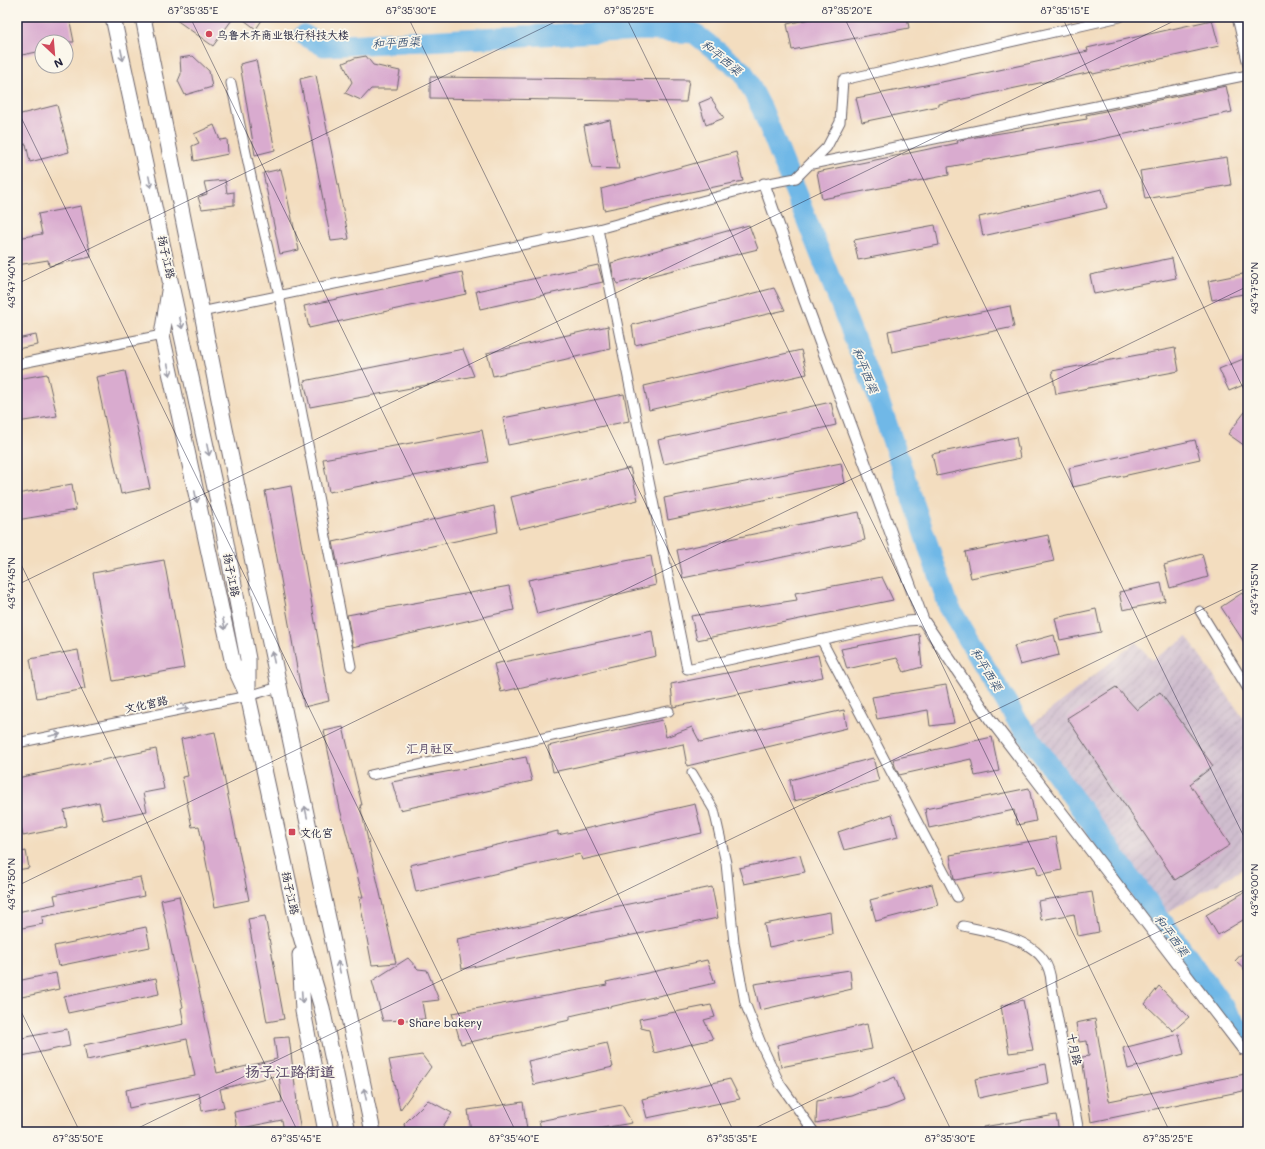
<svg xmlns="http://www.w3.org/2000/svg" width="1265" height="1149" font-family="Mali,'LXGW WenKai TC',sans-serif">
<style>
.industrial{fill:url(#industrial-furrows)}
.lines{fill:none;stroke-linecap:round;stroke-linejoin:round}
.river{stroke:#6fb8e7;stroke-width:21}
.building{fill:#d9abcf}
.minor-casing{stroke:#6b6369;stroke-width:11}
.tertiary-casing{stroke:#6b6369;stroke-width:13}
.primary-casing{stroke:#6b6369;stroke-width:17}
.minor{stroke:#fff;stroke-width:9}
.tertiary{stroke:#fff;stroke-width:11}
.primary{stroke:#fff;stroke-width:15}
.oneway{stroke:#9c9ca7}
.ticks{fill:none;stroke:#22223b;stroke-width:1;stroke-opacity:0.45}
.poi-dot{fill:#d1495b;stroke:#fbf7ec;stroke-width:1.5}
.labels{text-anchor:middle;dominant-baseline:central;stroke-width:3.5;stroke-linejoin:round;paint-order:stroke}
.poi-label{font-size:11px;fill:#22223b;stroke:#fbf7ec;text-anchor:start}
.street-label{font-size:11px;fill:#22223b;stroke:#fbf7ec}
.water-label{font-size:12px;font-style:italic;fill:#3d5677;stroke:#fbf7ec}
.neighbourhood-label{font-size:12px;font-weight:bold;fill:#62526f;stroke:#fbf7ec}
.district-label{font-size:15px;font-weight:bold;fill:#62526f;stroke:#fbf7ec}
.neatline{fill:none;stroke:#22223b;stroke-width:1.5}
.ticks-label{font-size:10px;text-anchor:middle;fill:#22223b}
</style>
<defs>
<pattern id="industrial-furrows" width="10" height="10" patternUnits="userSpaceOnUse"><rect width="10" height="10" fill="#cfbdce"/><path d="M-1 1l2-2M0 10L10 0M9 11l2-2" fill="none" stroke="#b1a2b2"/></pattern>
</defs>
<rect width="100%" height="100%" fill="#fbf7ec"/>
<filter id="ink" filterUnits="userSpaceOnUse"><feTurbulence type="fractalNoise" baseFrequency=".025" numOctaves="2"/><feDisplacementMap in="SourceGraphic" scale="8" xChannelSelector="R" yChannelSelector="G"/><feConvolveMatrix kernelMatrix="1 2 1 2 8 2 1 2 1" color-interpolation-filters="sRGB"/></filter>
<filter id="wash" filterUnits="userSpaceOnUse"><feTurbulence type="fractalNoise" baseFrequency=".012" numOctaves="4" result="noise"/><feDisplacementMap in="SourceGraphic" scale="16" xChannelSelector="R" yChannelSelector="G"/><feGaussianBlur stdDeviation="0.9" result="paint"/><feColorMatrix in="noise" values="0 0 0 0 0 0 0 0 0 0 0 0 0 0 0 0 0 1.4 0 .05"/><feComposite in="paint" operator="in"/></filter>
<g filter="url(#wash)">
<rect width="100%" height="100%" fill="#f3ddbf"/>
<path class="industrial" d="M1187,637L1248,725V866L1166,913L1029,727L1136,642L1152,660Z"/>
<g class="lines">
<path class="river" d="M304,35L324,46L643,30L694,33L743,72L762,109L877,395L949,607L1017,720L1248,1041"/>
</g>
<g id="blocks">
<path class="building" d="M17,17H69L74,42H42V51L17,56Z
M172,17H234L213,46Z
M240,17H264L256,29Z
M819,17H907L909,28L792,50L787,24Z
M1212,20L1219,46L1093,74L1092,72L939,104V106L862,122L856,98L952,80L1088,51L1087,48Z
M193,56L209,71L212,87L185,95L178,81L181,74L180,58Z
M366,56L373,65L400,71L397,89H371L361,100L345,93L352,82L343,63L355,58Z
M256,60L275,150L255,155L240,64Z
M316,75L349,239L331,241L300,79Z
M430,77L689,80L686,102L430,98Z
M1226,86L1232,112L1092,141L948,167L949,175L822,199L817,172L958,143L957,141L970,138L1087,119L1086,115Z
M711,98L724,118L706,125L699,103Z
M57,105L69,152L30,162L26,144L17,146V115Z
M610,120L619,169L592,168L584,126Z
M214,125L220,140L227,139L228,154L194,161L192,146L199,143L194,134Z
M736,152L743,181L604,210L601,189Z
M1227,157L1231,185L1145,199L1140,171Z
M281,169L299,250L280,254L263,173Z
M225,180L227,193L234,192V205L202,209L198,197L207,194L204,182Z
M1102,189L1107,208L983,236L979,217Z
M81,206L91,257L49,266L48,260L17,265V238L42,234L38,214Z
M749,225L758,249L617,284L616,279L614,280L611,263Z
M935,225L939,245L858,260L854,240Z
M1172,258L1176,278L1094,294L1090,275Z
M598,265L603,282L480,309L476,291Z
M462,272L466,294L309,328L304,306Z
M1248,273V293L1212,300L1208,281Z
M774,288L785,310L635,345L632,325Z
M1010,306L1014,327L892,352L888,331Z
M608,326L610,349L493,376L487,353Z
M36,335L38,345L17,349V339Z
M1175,348L1179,371L1056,394L1052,371Z
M463,349L474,376L310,407L304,381Z
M801,350L807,374L649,410L644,386Z
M1248,357V383L1229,391L1219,369Z
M125,371L150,488L121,494L96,377Z
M47,374L57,416L17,422V379Z
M624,394L629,421L508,445L503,418Z
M831,402L836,425L664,464L658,440Z
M1248,408V448L1228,434Z
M482,430L488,462L329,492L323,459Z
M1016,437L1020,458L937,476L932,454Z
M1195,440L1200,459L1073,487L1069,468Z
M841,463L845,483L668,520L664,498Z
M630,468L638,500L519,529L511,497Z
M72,484L76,510L17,520V494Z
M291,486L329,701L304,707L265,491Z
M494,506L498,532L338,566L333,542Z
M859,512L865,540L683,578L677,550Z
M1048,535L1054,561L971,578L965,552Z
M1202,554L1208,577L1170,588L1164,565Z
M651,556L656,585L537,614L528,580Z
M164,560L184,668L113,681L93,573Z
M882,577L893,600L697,640L691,616L797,600L795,593Z
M1161,583L1165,601L1123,610L1119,592Z
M509,586L514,610L353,647L347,615Z
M1242,593L1248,602V648L1221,607Z
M1096,609L1101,632L1060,640L1055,618Z
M652,631L656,656L501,692L494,664Z
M919,634L922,667L904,672L897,658L847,669L841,649Z
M1054,635L1059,655L1020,665L1014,646Z
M78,650L85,689L37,698L30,659Z
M818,655L823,677L673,707L671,684Z
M946,685L954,723L930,726L928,710L877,719L872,697Z
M1116,687L1137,710L1160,692L1213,766L1190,784L1230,845L1175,880L1067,718Z
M844,710L847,728L687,766L683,744L553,772L548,746L662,720L666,737L692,727L700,742Z
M343,727L362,805H360L396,963L372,965L359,897H363L340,809L324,731Z
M215,732L249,900L215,907L199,826L192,827L182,777L188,776L181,739Z
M992,737L999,771L975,776L971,759L899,775L895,766L893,759Z
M156,749L164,789L143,793L147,811L103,820L99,802L64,810L67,827L23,836L19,819H17V778Z
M526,757L532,781L400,810L392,782Z
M873,758L879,781L794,801L790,780Z
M1029,788L1036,821L1017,825L1014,810L929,828L925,809Z
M695,804L702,833L582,860L580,854L416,892L410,865L558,831V835Z
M892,814L898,837L844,850L838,832Z
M1056,837L1062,870L1038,875L1036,866L955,880L954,879L950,855Z
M26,851L29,868L17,870V853Z
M800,855L805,872L744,884L739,868Z
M140,877L144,896L42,917L43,924L17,929V912L56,904L54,895Z
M932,884L938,905L876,921L870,900Z
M712,887L718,918L462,969L457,939Z
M1248,890V917L1218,935L1206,915Z
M1092,892L1099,932L1078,936L1074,914L1041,920L1038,901Z
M179,896L217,1073L277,1059L274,1038L289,1037L297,1102H296L301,1132H284L282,1120L237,1129L234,1112L282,1102L279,1075L220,1089L224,1107L202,1111L199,1093L129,1108L126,1090L195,1076L187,1039L87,1060L84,1045L184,1024L181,1008L183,1007L161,900Z
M830,912L832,934L769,947L764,924Z
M265,916L284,1019L267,1022L248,919Z
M146,927L150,947L58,966L54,946Z
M1248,947V973L1235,961Z
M408,958L418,969L427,970L439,1000L422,1002L425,1019L383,1021L372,981Z
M707,960L715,983L570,1016V1020L461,1044L452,1013L607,985L606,982Z
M850,970L852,989L760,1010L754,984Z
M56,973L59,989L17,998V981Z
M156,978L159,994L68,1013L64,997Z
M1159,986L1189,1017L1173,1031L1145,1004Z
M1023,1000L1033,1050L1009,1053L1001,1006Z
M711,1005L715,1017L704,1020L713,1039L654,1053L649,1030L641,1028L639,1019Z
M1095,1019L1109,1101L1245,1074L1248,1090L1091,1122L1082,1057L1089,1056L1087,1041L1079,1042L1076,1023Z
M867,1024L872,1049L781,1067L777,1045Z
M67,1029L70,1046L17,1057V1039Z
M1179,1034L1184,1054L1128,1069L1123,1048Z
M607,1043L613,1067L534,1085L528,1061Z
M422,1055L431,1067L400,1110L389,1060Z
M1046,1064L1049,1083L979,1098L975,1079Z
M895,1077L904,1101L887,1108L816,1123L817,1101L851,1095Z
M730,1079L740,1099L647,1118L642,1099Z
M428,1100L452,1113L439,1132H406L404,1124Z
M523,1102L527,1130L508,1132H471L468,1110Z
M622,1105L632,1123L579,1132H542L539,1121Z
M1056,1115L1059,1132H983V1127Z"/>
</g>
</g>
<g filter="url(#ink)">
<use href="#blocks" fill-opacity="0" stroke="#6b6369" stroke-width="1"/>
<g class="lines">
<defs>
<path id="minor" d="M1237,17L1248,65
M231,83L252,181L279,295L351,666
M812,164L1248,75
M598,229L687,669L907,621L923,620
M201,312L598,229L764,184L796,178L827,147L840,122L843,80L1120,17
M17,364L162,335
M1200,611L1248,689
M822,641L957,897
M17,743L248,696L279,687
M692,773L714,810L726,863L734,943L745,1003L762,1046L780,1084L814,1132
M371,775L669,711
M963,926C995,933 1049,940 1051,982L1079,1132"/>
<path id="tertiary" d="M764,184L805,301L923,620L990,719L1243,1049"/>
<path id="primary" d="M113,17L220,511L248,659V696L299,930L322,1008L348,1132
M143,17L225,429L373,1132
M170,285L162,335L233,664L246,692
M300,955L303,1011L326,1132"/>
</defs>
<use href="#minor" class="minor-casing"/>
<use href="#tertiary" class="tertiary-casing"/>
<use href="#primary" class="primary-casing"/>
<use href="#minor" class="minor"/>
<use href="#tertiary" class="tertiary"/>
<use href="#primary" class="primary"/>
</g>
<defs><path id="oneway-shaft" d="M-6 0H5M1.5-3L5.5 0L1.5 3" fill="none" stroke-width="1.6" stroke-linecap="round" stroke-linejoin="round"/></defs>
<g class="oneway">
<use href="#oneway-shaft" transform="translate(122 55) rotate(78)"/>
<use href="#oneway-shaft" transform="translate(150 182) rotate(78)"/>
<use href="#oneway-shaft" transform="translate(181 323) rotate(78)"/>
<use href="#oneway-shaft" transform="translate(169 370) rotate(78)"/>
<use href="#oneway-shaft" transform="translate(208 450) rotate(78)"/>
<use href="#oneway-shaft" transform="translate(196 497) rotate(78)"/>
<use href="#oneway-shaft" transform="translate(224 624) rotate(78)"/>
<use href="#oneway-shaft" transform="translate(273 657) rotate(-102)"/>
<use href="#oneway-shaft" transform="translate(183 709) rotate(-12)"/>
<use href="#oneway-shaft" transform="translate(55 735) rotate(-12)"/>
<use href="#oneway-shaft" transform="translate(306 812) rotate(-102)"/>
<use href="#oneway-shaft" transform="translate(339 967) rotate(-102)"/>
<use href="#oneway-shaft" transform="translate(302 997) rotate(87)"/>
<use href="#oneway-shaft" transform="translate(365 1094) rotate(-102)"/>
</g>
</g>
<path class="ticks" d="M190,17L734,1132M408,17L952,1132M626,17L1170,1132M844,17L1248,845M1062,17L1248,398M17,109L516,1132M17,284L565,17M17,556L298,1132M17,585L1182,17M17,886L1248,286M17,1003L80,1132M130,1132L1248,587M747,1132L1248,888"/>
<g class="poi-dot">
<circle cx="209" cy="34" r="4"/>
<rect x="288" y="828" width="8" height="8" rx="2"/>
<circle cx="401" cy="1022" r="4"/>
</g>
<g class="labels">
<g class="poi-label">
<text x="217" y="34">乌鲁木齐商业银行科技大楼</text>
<text x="300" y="832">文化宫</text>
<text x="409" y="1022">Share bakery</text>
</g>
<g class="street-label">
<text transform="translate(167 257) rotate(78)">扬子江路</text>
<text transform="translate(232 575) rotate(79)">扬子江路</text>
<text transform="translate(146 704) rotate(-12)">文化宫路</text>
<text transform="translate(291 893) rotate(78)">扬子江路</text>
<text transform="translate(1075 1049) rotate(79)">十月路</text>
</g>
<g class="water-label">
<text transform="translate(396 42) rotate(-3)">和平西渠</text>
<text transform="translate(722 57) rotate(40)">和平西渠</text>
<text transform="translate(866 370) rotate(68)">和平西渠</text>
<text transform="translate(987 669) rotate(59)">和平西渠</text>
<text transform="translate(1172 935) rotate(54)">和平西渠</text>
</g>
<g class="neighbourhood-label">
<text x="430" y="748">汇月社区</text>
</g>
<g class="district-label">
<text x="290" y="1071">扬子江路街道</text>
</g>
</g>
<rect width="1265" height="1149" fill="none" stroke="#fbf7ec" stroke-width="44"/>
<g transform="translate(54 54) rotate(154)"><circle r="19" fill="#fbf7ec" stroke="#a4a2a5"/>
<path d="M0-3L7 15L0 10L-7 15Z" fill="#d1495b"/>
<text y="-6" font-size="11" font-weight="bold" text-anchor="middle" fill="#22223b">N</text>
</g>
<rect x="22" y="22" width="1221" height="1105" class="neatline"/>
<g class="ticks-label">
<text x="193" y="14">87°35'35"E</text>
<text x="411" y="14">87°35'30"E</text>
<text x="629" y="14">87°35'25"E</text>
<text x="847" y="14">87°35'20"E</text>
<text x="1065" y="14">87°35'15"E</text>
<text transform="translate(11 282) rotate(-90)" y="4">43°47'40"N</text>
<text transform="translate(1254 288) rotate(-90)" y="4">43°47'50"N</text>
<text transform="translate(11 583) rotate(-90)" y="4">43°47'45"N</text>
<text transform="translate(1254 589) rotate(-90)" y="4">43°47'55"N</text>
<text transform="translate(11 884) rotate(-90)" y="4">43°47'50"N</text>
<text transform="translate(1254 890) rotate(-90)" y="4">43°48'00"N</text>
<text x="78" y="1142">87°35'50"E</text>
<text x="296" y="1142">87°35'45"E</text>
<text x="514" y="1142">87°35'40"E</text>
<text x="732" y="1142">87°35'35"E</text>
<text x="950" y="1142">87°35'30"E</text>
<text x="1168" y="1142">87°35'25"E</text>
</g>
</svg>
